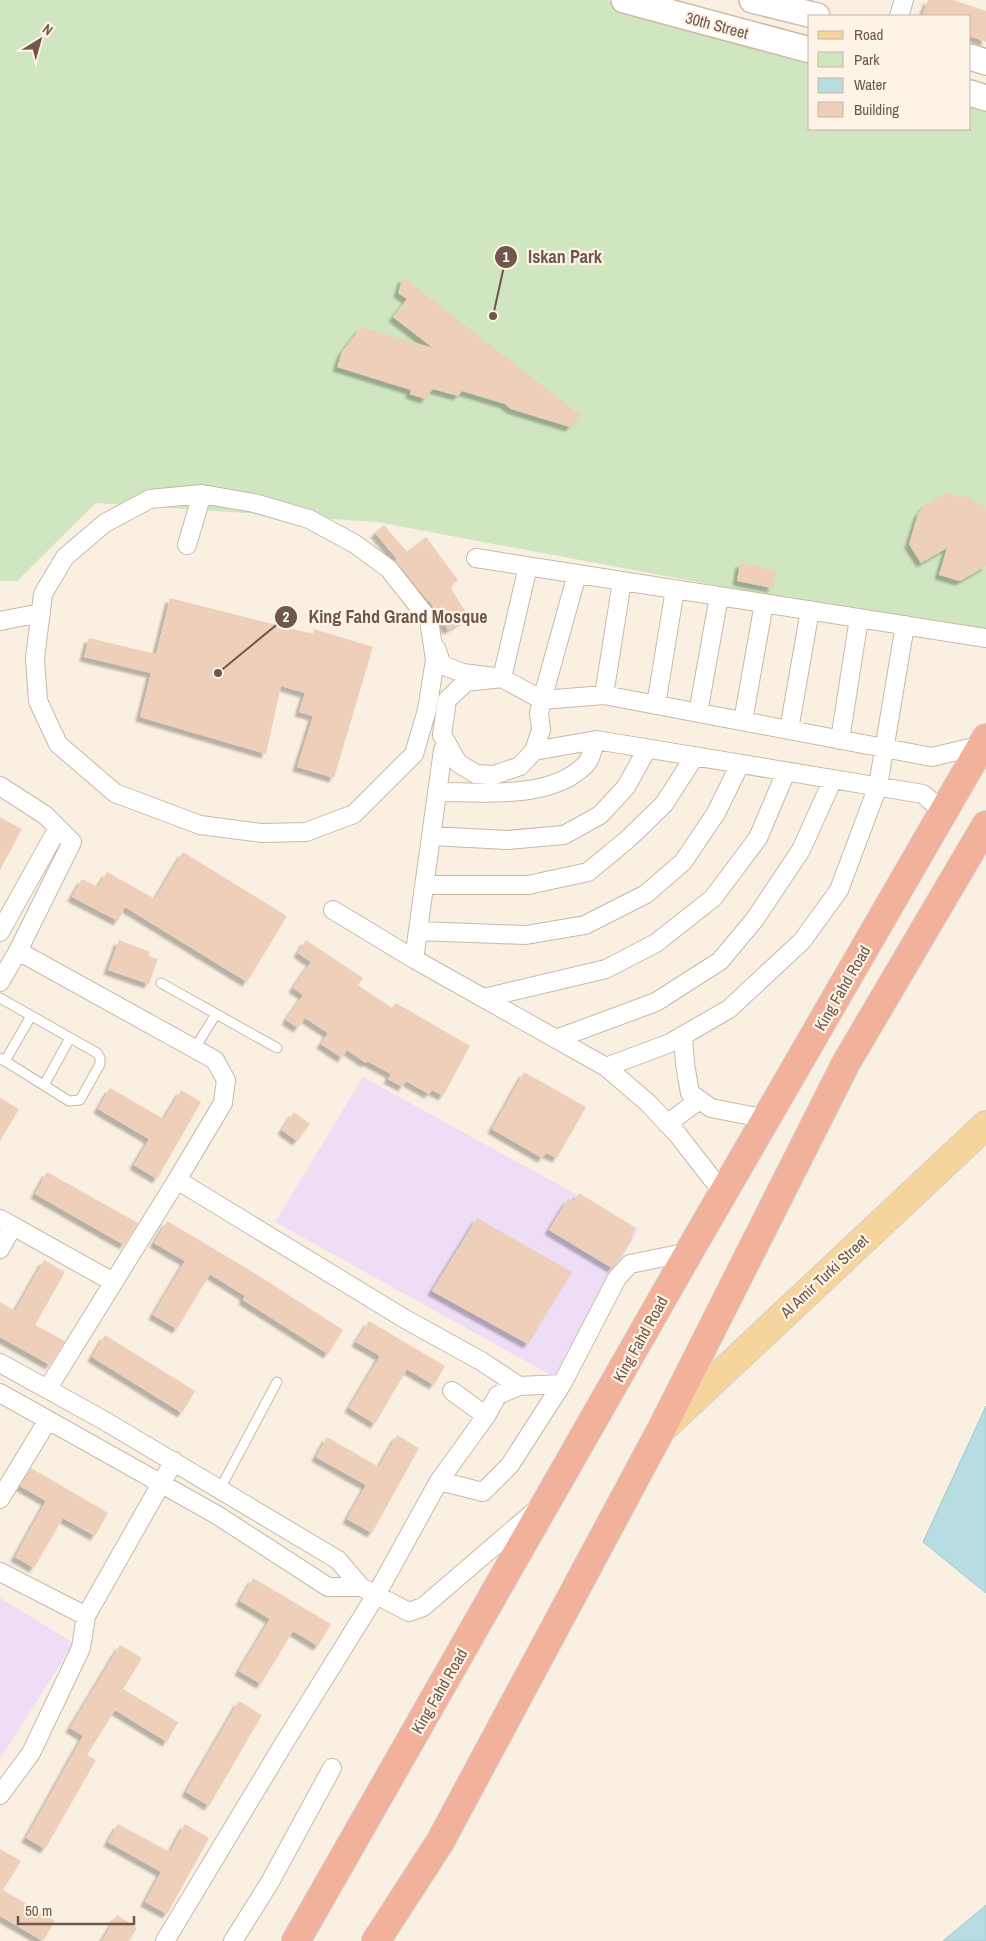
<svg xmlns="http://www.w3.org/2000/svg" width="986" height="1941" font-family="'Archivo Narrow',sans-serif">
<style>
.education{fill:#eddef6}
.green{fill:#d0e6c1}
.water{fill:#b7dce2;stroke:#9ecbd3}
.building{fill:#eecfba;filter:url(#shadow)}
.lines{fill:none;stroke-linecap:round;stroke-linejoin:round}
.lane-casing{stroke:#c9b8a9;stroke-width:11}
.street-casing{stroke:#c9b8a9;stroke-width:20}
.secondary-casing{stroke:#cfbaa9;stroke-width:28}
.primary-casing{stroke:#d7d0cc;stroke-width:30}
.highway-casing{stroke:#d7d0cc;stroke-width:30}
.lane{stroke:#fff;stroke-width:9}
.street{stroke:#fff;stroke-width:18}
.secondary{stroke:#fff;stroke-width:25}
.primary{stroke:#f5d49d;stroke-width:28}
.highway{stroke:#f1b19b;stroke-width:28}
.labels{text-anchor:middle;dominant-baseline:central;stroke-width:4.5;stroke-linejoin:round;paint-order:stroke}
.street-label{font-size:16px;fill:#6f574a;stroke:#fef4e6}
.leader{fill:none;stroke:#6f574a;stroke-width:2}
.callout-dot{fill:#6f574a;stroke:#fef4e6;stroke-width:2}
.mark-label{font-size:15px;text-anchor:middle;font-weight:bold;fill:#fff}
.callout-label{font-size:18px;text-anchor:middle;font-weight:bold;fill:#6f574a;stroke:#fef4e6;stroke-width:4.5;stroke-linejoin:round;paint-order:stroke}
</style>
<defs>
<filter id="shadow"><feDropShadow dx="-4.5" dy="4.5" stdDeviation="1" flood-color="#0004"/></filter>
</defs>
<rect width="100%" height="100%" fill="#faf0e1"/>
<path class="education" d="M363,1077L639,1229L554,1377L275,1222Z
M0,1598L74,1643L0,1759Z"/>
<path class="green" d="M0,0H606L810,56V129H970V100L986,104V636L377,522L96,503L17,581H0Z"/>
<path class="water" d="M986,1406V1593L923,1542Z
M986,1905V1941H943Z"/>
<path class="building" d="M928,0H953L986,11V42L970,36V16H922Z
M403,277L580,415L570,427L511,409L505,404L462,391L458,396L433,389L425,399L410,394L411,390L337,367L342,352L361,327L433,348L393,317L407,299L398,293Z
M946,493L961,498L966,495L984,507L986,511V566L960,581L939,575L947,548L921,563L909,544L918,514L925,505Z
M384,525L407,552L426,537L458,580L450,587L469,617L448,630L430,602H429L395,560L397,559L375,533Z
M740,563L776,570L772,588L737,581Z
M170,598L313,634L314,629L373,647L334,778L297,767L313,716L299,712L305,693L281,686L266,754L140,717L151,673L84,657L89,638L156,654Z
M0,817L22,829L0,870Z
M183,852L287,916L247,982L125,907L118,921L72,897L82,879L98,887L107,872L155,899Z
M119,940L150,952L148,956L158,959L149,984L108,970Z
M306,940L363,978L358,985L392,1008L396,1003L470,1046L443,1096L432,1090L429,1094L406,1081L403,1087L388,1079L391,1074L367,1061L366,1063L347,1050L342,1058L321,1044L328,1033L305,1018L298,1028L286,1020L303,995L293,988L311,962L298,953Z
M524,1072L586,1107L557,1158L546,1153L542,1158L492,1129Z
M110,1088L164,1119L181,1090L201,1102L157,1179L134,1165L149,1139L98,1109Z
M0,1098L19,1109L0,1141Z
M294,1112L310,1124L297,1141L282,1130Z
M47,1172L138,1223L124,1245L35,1194Z
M579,1193L636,1228L631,1236L633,1237L618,1261L612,1268L549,1230L568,1199L573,1202Z
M477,1218L572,1272L528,1344L432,1291Z
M167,1221L248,1269L343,1330L328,1354L243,1300L245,1296L210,1274L177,1329L153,1315L185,1261L154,1243Z
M44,1260L65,1272L35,1325L65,1341L50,1365L0,1337V1302L15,1311Z
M369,1321L445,1366L434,1385L407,1369L375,1424L349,1408L380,1356L356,1342Z
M105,1335L195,1391L182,1413L92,1357Z
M397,1435L419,1448L372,1533L347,1519L366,1485L316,1457L327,1437L379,1467Z
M31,1468L108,1513L95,1536L63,1518L34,1568L15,1557L46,1501L20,1486Z
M253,1578L331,1624L318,1646L293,1631L261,1684L239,1671L270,1619L240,1601Z
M120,1645L142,1658L123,1689L178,1722L167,1742L115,1710L87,1755L96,1760L45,1849L26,1838L83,1736L70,1728Z
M239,1701L262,1715L209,1806L186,1792Z
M118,1824L170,1852L185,1824L209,1838L167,1914L145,1902L161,1872L108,1842Z
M0,1849L21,1861L3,1890L55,1921L43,1941L0,1916Z
M117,1915L137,1928L129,1941H102Z"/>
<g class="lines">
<defs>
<path id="lane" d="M161,983L277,1048
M0,998L97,1053L100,1058V1064L80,1100L69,1101L0,1058
M195,1048L216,1014
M5,1061L31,1016
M44,1085L70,1038
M220,1489L277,1382"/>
<path id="street" d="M899,16L904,0
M202,494L254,503L309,519L355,544L389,569L429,620L435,660L427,710L414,754L354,814L306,832L262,833L200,825L115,793L58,744L38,701L35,658L43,594L65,557L105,523L150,499Z
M187,545L202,494
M476,558L986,638
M577,574L542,700L604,695L932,757L982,745
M0,621L41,613
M436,648L442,665L463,673L502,678L528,566
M502,678L542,700L539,713L541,730L534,751L520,766L494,775L476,774L458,763L442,735L447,700L466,682Z
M604,695L622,581
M656,705L675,589
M698,713L719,596
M743,721L764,603
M789,730L810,610
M840,740L859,618
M534,751L596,740L923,794L943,812
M0,786L45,815L72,842L18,951L0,982
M437,792C482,792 551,800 585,765C591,760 593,747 596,740
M431,836L507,840L564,835L600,815L626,787L647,749
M424,885H528L588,872L628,839L664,804L695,756
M333,910L414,959L606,1067L648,1103L678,1135L724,1194
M418,931L526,935L585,925L646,894L683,862L716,813L740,764
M0,932L58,828
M18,951L215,1060L226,1080L223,1103L177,1180L405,1319L481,1361L519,1386L498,1395L486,1416L439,1481L376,1595L286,1740L165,1941
M414,959L443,750
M484,998L606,969L656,943L713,898L758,838L786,772
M683,1035L685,1064L690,1093L711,1108L767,1119
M556,1039L656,1002L720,961L755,919L801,850L833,779
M606,1067L670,1043L729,1009L802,941L839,890L878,786L905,625
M667,1124L699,1100
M0,1219L13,1226
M0,1249L13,1226L113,1282
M0,1363L105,1421L338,1560L361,1587L409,1612L423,1607L536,1510
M519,1386L562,1384
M48,1388L177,1180
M452,1391L486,1416
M0,1393L217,1515L328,1587H361
M439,1481L483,1492L510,1465L562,1384L617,1278L630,1264L689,1252
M0,1499L48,1420
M0,1572L86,1616
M0,1795L31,1753L81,1648L86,1616L174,1461
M233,1941L270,1882L332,1768"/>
<path id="secondary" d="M624,0L810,50
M752,0L817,16
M970,57L986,62
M970,93L986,98"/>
<path id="primary" d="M664,1427L986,1125"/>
<path id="highway" d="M296,1941L689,1252L986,738
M376,1941L440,1842L662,1428L846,1063L986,825"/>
</defs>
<use href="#lane" class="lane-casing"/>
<use href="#street" class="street-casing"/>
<use href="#secondary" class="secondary-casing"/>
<use href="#primary" class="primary-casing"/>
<use href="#highway" class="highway-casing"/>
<use href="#lane" class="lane"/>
<use href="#street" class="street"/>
<use href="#secondary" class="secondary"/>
<use href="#primary" class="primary"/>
<use href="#highway" class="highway"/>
</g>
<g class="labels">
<g class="street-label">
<text transform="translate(717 25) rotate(15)">30th Street</text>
<text transform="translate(842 988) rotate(-60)">King Fahd Road</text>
<text transform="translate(824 1276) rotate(-43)">Al Amir Turki Street</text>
<text transform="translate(640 1339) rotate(-61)">King Fahd Road</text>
<text transform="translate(439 1691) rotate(-60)">King Fahd Road</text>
</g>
</g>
<path class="leader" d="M493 316L506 257M218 673L286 617"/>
<g class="callout-dot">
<circle cx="493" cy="316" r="5"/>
<circle cx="218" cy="673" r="5"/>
<circle cx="506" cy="257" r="12"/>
<circle cx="286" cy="617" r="12"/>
</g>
<g class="mark-label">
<text x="506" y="262">1</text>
<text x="286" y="622">2</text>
</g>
<g class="callout-label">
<text x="565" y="263">Iskan Park</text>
<text x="398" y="623">King Fahd Grand Mosque</text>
</g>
<rect x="808" y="15" width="162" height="115" fill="#fef4e6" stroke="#c5b5a8"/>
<rect x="818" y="31" width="25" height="8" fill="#f5d49d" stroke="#c5b5a8"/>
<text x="854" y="40" font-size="15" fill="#6f574a">Road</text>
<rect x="818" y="52" width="25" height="15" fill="#d0e6c1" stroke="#c5b5a8"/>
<text x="854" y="65" font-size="15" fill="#6f574a">Park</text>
<rect x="818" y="78" width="25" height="15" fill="#b7dce2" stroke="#c5b5a8"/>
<text x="854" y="90" font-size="15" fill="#6f574a">Water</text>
<rect x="818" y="102" width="25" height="15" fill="#eecfba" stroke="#c5b5a8"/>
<text x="854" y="115" font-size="15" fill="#6f574a">Building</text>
<g transform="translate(40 40) rotate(37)" stroke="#fef4e6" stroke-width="4" paint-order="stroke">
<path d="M0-4L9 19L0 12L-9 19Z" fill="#6f574a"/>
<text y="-8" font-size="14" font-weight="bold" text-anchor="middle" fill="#6f574a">N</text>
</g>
<path d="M18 1916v8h116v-8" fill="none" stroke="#6f574a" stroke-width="2.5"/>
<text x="25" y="1916" font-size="15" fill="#6f574a" stroke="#fef4e6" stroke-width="4" paint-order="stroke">50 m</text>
</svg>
